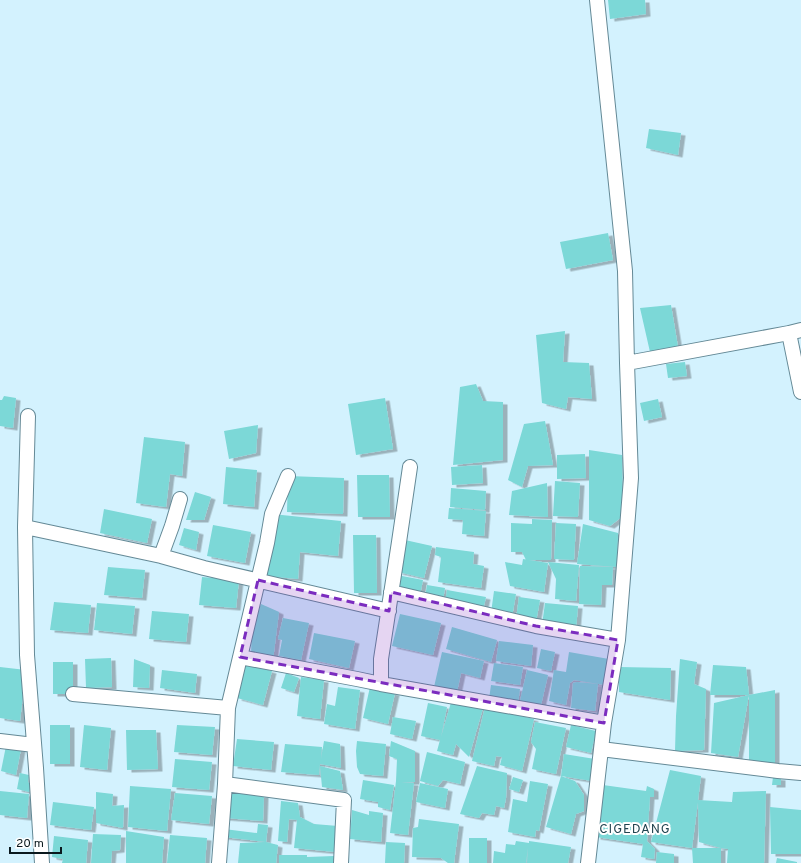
<svg xmlns="http://www.w3.org/2000/svg" width="801" height="863" font-family="Overpass,sans-serif">
<style>
.building{fill:#7cd8d7;filter:url(#shadow)}
.lines{fill:none;stroke-linecap:round;stroke-linejoin:round}
.minor-casing{stroke:#648996;stroke-width:16}
.minor{stroke:#fff;stroke-width:14}
.marked{fill:#7b2cbf;fill-opacity:0.2;stroke:#7b2cbf;stroke-width:3;stroke-dasharray:8 5;stroke-linejoin:round}
.labels{text-anchor:middle;dominant-baseline:central;stroke-width:4;stroke-linejoin:round;paint-order:stroke}
.quarter-label{font-size:13px;letter-spacing:1px;fill:#20434f;stroke:#fff}
</style>
<defs>
<filter id="shadow"><feDropShadow dx="4.5" dy="2.5" stdDeviation="0" flood-color="#0004"/></filter>
</defs>
<rect width="100%" height="100%" fill="#d3f2fe"/>
<path class="building" d="M608,0H645L646,14L610,19Z
M649,129L681,133L678,155L646,148Z
M608,233L613,260L566,269L560,242Z
M671,305L678,347L650,352L640,308Z
M565,331L563,362L589,363L592,399L568,397L566,409L542,403L536,335Z
M685,362L687,376L668,378L666,364Z
M476,384L483,401L503,402V460L453,465L460,387Z
M4,396L16,398L13,428L0,426V400H2Z
M385,398L393,449L356,455L348,404Z
M658,399L662,417L644,421L640,403Z
M545,421L553,465L528,466L522,487L508,480L524,424Z
M258,425L256,453L229,459L224,431Z
M144,437L185,442L182,476L170,474L166,507L136,503Z
M589,450L622,455L623,516L610,526L589,520Z
M585,454L586,478L557,479V455Z
M482,465L483,483L452,485L451,467Z
M226,467L257,470L254,507L223,504Z
M357,475H389L390,517H358Z
M288,476L344,478L343,514L287,512Z
M555,481L580,483L578,517L553,516Z
M547,483L548,517L509,515L512,491Z
M451,488L486,491L485,510L450,507Z
M195,492L211,497L204,520H186Z
M449,508L486,511L484,536L462,534L463,520L448,519Z
M104,509L152,519L147,543L100,533Z
M272,514L341,521L338,556L300,552L298,579L266,576Z
M532,519L552,520L551,560H526L522,552H511V523L532,524Z
M556,523L576,524L574,560L554,559Z
M583,524L618,533L617,567L577,564Z
M213,525L251,532L245,563L207,556Z
M184,528L199,532L196,550L179,545Z
M353,535H376L377,593H354Z
M405,540L432,546L424,578L398,572Z
M436,547L474,552L473,564L484,566L481,588L438,582L441,557L435,555Z
M523,559L548,563L544,592L510,586L505,562L522,565Z
M548,562L579,565L576,601L555,599L556,579Z
M580,566L613,567L612,585H602L601,605L579,604Z
M108,567L145,570L142,598L104,595Z
M397,575L423,580L420,595L394,589Z
M202,577L239,580L236,608L199,605Z
M427,585L445,588L443,600L425,597Z
M447,590L486,597L483,610L445,603Z
M494,591L516,594L512,617L491,613Z
M519,597L540,600L536,622L516,619Z
M54,602L91,605L88,633L50,630Z
M97,603L135,606L132,634L94,630Z
M545,603L578,606L576,629L542,625Z
M261,604L279,612L273,660L251,654L252,625Z
M152,611L189,614L186,642L149,639Z
M400,614L441,623L433,655L392,646Z
M283,618L309,623L301,660L279,656L282,640L278,639Z
M452,627L497,640L491,662L446,649Z
M314,633L355,641L349,668L309,659Z
M499,641L533,645L531,666L496,661Z
M541,649L555,652L551,671L537,668Z
M442,652L484,661L480,678L461,673L457,692L434,687Z
M569,652L609,659L605,685L574,680L570,683L566,705L549,701L554,670L566,672Z
M111,658L112,687L86,688L85,659Z
M134,659L150,665L149,688L133,687Z
M680,659L697,662L694,684L706,689L704,750L675,751L676,716Z
M53,662H73V694H53Z
M494,663L523,667L520,685L491,681Z
M245,664L272,671L263,705L237,698Z
M713,665L746,667L749,695H710Z
M0,667L26,670L20,721L0,718Z
M619,667L671,668L670,700L619,692Z
M162,670L197,674L195,693L160,688Z
M527,670L548,675L541,705L520,701Z
M286,673L299,678L294,692L281,688Z
M301,677L324,680L320,719L297,716Z
M577,682L598,684L595,711L571,708L573,683Z
M491,685L520,689L518,703L489,699Z
M338,687L360,690L355,729L324,724L327,704L335,706Z
M370,687L395,693L388,724L363,718Z
M775,690V765L749,762V695Z
M749,695L738,757L711,753L714,703Z
M452,699L483,708L469,757L456,744L453,755L437,751L440,740L421,736L428,703L447,707L441,737Z
M485,707L534,719L522,771L500,765L502,757L496,756L494,766L472,761Z
M393,717L416,721L412,739L390,734Z
M535,722L566,728L556,774L532,769L536,749L531,742Z
M50,725H70V764H50Z
M84,725L111,728L107,770L80,767Z
M177,725L215,727L212,755L174,752Z
M571,725L596,731L591,753L566,747Z
M126,730H156L158,769L127,770Z
M237,739L274,742L271,770L233,766Z
M324,741L340,744L341,768L320,764L319,775L281,772L285,744L322,747L321,759Z
M357,741L386,744L383,776L360,774L357,767L356,751Z
M391,741L415,751V782H401L414,783L408,835L390,833L396,781L397,759L389,756Z
M6,746L21,749L16,775L1,771Z
M427,752L465,762L460,784L443,780L438,786L420,781Z
M564,754L595,759L592,781L561,776L575,781L584,795V811L576,814L571,834L546,827L561,776Z
M175,759L212,762L209,790L172,787Z
M320,766L340,771L343,790L322,787Z
M477,766L507,773L506,798L504,808L496,806L494,815L482,813L479,818L460,814Z
M670,770L701,776L698,800L732,802L733,792L766,791L764,863H727L728,849L721,848V863H693L692,848H721L699,842L698,802L692,848L651,842Z
M20,773L29,775L28,782L31,785L29,792L17,789Z
M513,777L523,780L519,792L509,789Z
M773,777L781,778V785H772Z
M363,780L394,785L390,810L378,807V802L360,799Z
M530,781L548,784L539,831L536,830L535,837L508,832L513,799L527,802Z
M420,783L448,789L445,808L416,802Z
M603,785L646,791L647,786L654,789V797H650L647,841L655,849L654,859L641,857L643,844L596,837Z
M130,786L171,789L167,831L128,827Z
M0,791L29,794L27,818L0,815Z
M96,792L113,794L112,806L124,805L123,828L96,823Z
M175,793L212,796L209,824L171,820Z
M227,793L264,795L263,821L225,818Z
M281,801L298,803L300,817L314,824L338,826L336,852L294,848L297,820L289,819L287,842L278,841Z
M53,802L94,807L91,830L50,825Z
M770,807L801,810V854H771Z
M352,810L369,815V811L383,813L381,842L350,839Z
M419,819L459,824L454,863H448L441,858L412,857L413,828L418,827Z
M258,824L268,825L266,842L223,837L224,829L257,833Z
M126,831L164,837L162,863H126Z
M93,834L121,835L120,850L112,851L111,863H91Z
M170,835L207,838L205,863H167Z
M54,836L88,840L86,863H62L63,859L52,857Z
M469,838H487V863H469Z
M516,841L529,843V841L571,847L568,863H527L528,847L526,863H493L494,851L505,853L506,844L515,845Z
M266,842L278,845L276,863H238L240,843Z
M386,842L405,843L404,863H385Z
M657,852L674,854V863H656Z
M279,855H307V857L334,856V863H279Z
M777,858L797,862V863H776Z"/>
<g class="lines">
<defs>
<path id="minor" d="M801,330L789,333L801,392
M627,363L789,333
M28,416L25,527L27,655L36,768L42,863
M410,467L399,542L381,659V684L604,723
M25,527L161,556L204,568L389,611
M161,556L172,526L180,499
M391,592L536,626L618,640
M240,657L357,679L381,684
M73,694L228,708
M0,741L34,745
M601,749L778,771L801,773
M225,784L344,800L341,863
M219,863L225,784L228,708L267,543L272,514L288,476
M588,863L604,723L618,640L631,478L627,363L625,271L597,0"/>
</defs>
<use href="#minor" class="minor-casing"/>
<use href="#minor" class="minor"/>
</g>
<path class="marked" d="M258,580L389,611L391,592L536,626L618,640L604,723L240,657Z"/>
<g class="labels">
<g class="quarter-label">
<text x="635" y="830">CIGEDANG</text>
</g>
</g>
<path d="M10 847v6h51v-6" fill="none" stroke="#0a191e" stroke-width="2"/>
<text x="16" y="847" font-size="12" fill="#0a191e" stroke="#ffffff" stroke-width="3" paint-order="stroke">20 m</text>
</svg>
